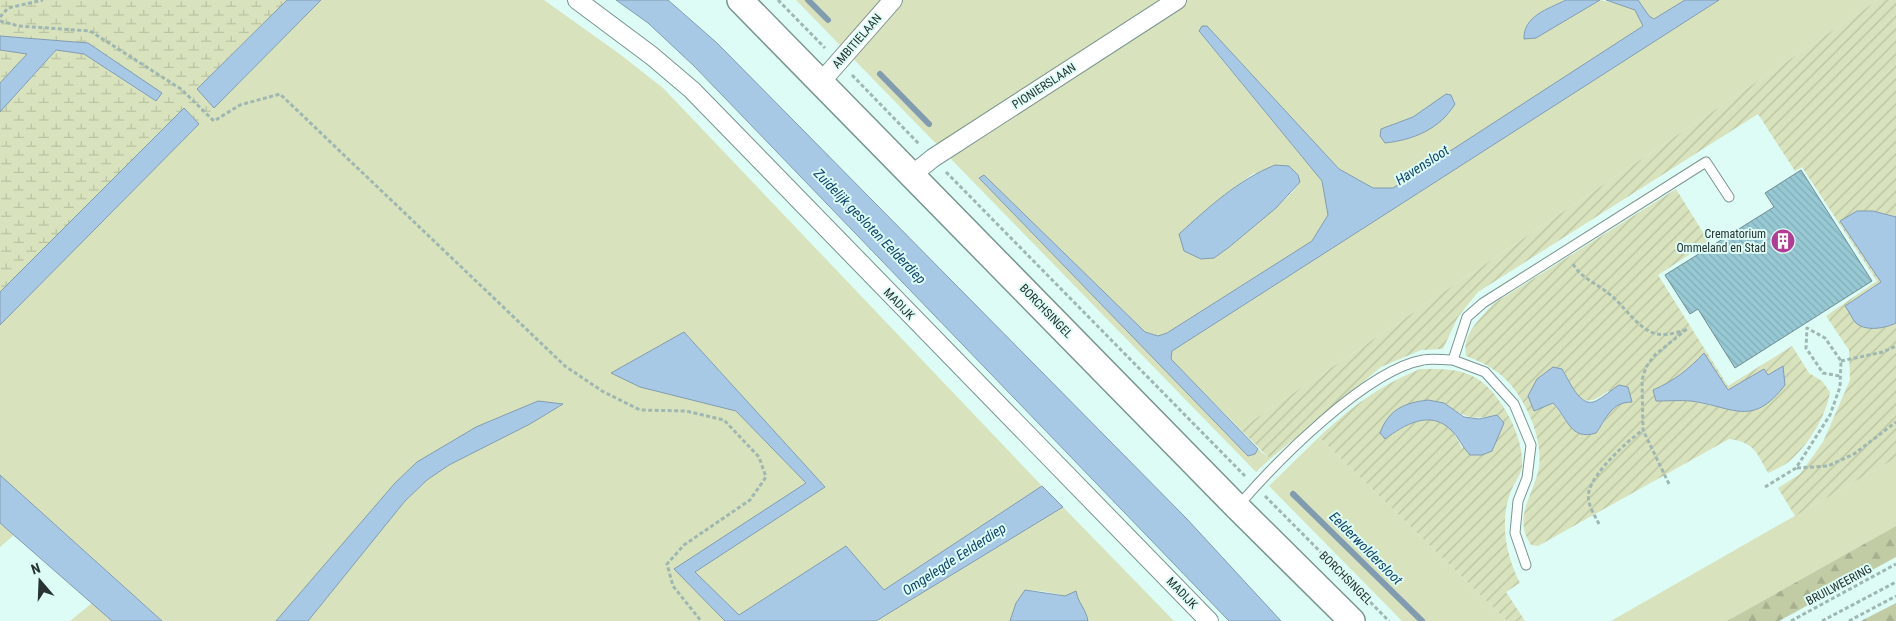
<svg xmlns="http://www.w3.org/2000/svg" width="1896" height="621" font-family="'Roboto Condensed',sans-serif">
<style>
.grass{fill:#d8e2bc;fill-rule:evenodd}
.forest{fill:url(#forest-firs)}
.wetland{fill:url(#wetland-marsh)}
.garden{fill:url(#garden-furrows);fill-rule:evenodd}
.water{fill:#a8c9e6;stroke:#819cb0}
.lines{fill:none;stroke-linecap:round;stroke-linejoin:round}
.stream{stroke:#819cb0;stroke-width:6}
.building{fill:url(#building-back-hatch);stroke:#718d93}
.lane-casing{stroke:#79958f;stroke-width:11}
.street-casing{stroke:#79958f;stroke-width:20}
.secondary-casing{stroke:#79958f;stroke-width:28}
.path{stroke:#9fb7b2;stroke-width:3;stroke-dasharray:4 2.5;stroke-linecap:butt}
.lane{stroke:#fff;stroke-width:9}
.street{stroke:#fff;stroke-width:18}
.secondary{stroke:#fff;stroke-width:25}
.labels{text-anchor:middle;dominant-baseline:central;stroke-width:4;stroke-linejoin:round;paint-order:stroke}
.street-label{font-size:12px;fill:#273331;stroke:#defcf6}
.poi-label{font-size:12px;fill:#273331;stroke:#defcf6;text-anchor:end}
.water-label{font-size:14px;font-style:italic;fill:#0f456b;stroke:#defcf6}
</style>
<defs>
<pattern id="forest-firs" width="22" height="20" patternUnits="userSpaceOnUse" patternTransform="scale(1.25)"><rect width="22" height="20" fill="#c1cba4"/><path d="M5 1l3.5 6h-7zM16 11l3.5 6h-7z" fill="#a6af8e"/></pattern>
<pattern id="wetland-marsh" width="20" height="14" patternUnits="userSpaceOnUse" patternTransform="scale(1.25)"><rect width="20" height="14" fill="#d8e2bc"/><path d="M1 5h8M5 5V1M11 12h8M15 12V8" fill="none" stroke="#b9c2a2"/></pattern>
<pattern id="garden-furrows" width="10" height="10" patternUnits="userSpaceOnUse" patternTransform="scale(1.25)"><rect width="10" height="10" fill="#d8e2bc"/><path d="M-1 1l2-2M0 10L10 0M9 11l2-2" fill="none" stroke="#b9c2a2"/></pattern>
<pattern id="building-back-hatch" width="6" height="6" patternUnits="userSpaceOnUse" patternTransform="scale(1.25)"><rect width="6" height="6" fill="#97c9d4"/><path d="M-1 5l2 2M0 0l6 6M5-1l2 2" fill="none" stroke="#82adb6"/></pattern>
</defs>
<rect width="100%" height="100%" fill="#defcf6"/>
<path class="grass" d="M321,0H544L621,55L663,88L1042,486L884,590L846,546L739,615L694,572L825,487L684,332L672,394L736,411L806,483L675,569L725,621H308L405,501L427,480L449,465L530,424L562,405L538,401L476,427L417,462L395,483L276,621H162L0,475V325Z
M796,0H1565C1549,8 1521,17 1524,39L1600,0L1619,4L1635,10L1643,26L1394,188H1373L1339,169L1207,26H1202L1199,32L1322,181L1328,215L1312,241L1167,333L1158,336L1145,332L984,176H981L980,178L1248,455L1255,454L1258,449L1270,459L1256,472ZM1446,94L1454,99L1455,104L1449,114L1381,129L1413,117ZM1254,173L1300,182L1291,194L1228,248L1214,257L1201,259L1220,198Z
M1638,0H1685L1654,19L1649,16Z
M1719,0H1878L1240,429L1171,359L1172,351Z
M1319,437L1507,621H1402L1269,486Z
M1896,458V526L1727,621H1611Z
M1063,507L1174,621H1088C1082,594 1048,591 1025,590L1016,603L1010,621H876Z
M0,523L14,535L0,547Z
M92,603L112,621H70Z"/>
<path class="forest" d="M1896,526V557L1779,621H1727Z
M1896,603V621H1861Z"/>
<path class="wetland" d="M0,0H287L197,89L214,108L199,124L184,108L0,292V112L56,50L84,54L155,101L161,93L88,43L0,36Z
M0,50L28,53L0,83Z"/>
<path class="garden" d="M1878,0H1896V217C1866,215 1871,204 1840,221L1881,282L1846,305L1893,325L1896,323V458L1795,516L1778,488L1800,474L1823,442L1850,380L1849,350L1826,316L1877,281L1802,167L1795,171L1758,114L1478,292L1458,317L1443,349L1421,350L1381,367L1270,459L1240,429Z
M1676,189L1709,242L1658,275L1728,386L1792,346L1809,373L1822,381L1830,392C1826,416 1810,442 1792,459C1786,465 1776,469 1768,473C1757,453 1754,442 1729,439L1538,546L1531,545C1513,520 1532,496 1538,472C1546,440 1522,387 1494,370C1486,364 1476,360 1466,356C1462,334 1479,320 1493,304ZM1704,354L1728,390L1764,369L1768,375L1782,366L1785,385L1713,406L1691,401H1656L1653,390C1674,381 1689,369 1704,354ZM1562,369C1577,393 1580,413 1608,391L1631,402C1616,402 1609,410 1603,424L1567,423L1553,403L1544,405Z
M1420,369C1437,369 1454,368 1470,375C1498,386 1525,437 1522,467C1521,475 1514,483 1511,491C1499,521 1506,556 1520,583L1506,592L1525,621H1507L1319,437C1353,406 1377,387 1420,369ZM1444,403C1465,418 1471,420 1497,415L1462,448C1459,442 1456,436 1452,431C1433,408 1404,425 1385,439L1380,433Z"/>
<path class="water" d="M287,0H321L214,108L197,89Z
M616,0H668L717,43L1187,519L1281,621H1229L694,66L648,23Z
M1566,0H1600L1536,38L1524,39C1523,16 1548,9 1566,0Z
M1606,0H1638L1649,16L1654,19L1685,0H1719L1172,351L1171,359L1258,449L1255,454L1248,456L979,178L984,175L1145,332L1158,336L1167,333L1312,241L1328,215L1322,181L1199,31L1202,26H1207L1339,169L1373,188H1393L1643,26L1635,10Z
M0,36L88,43L162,93L156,101L84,54L56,50L0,112V83L27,54L0,50Z
M1446,94L1451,95L1455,104C1440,129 1413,140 1385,143L1380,136L1381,129L1413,117Z
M184,108L199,124L0,325V292Z
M1275,165L1289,166L1298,175L1300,182L1276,208L1228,248L1214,258L1201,259L1184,251L1179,234C1209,207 1238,180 1275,165Z
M1857,211H1873L1896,217V323C1886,328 1866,332 1856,323C1852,319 1849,311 1845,306L1881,282L1840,221Z
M684,332L825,487L695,572L739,615L846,546L884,590L1042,486L1063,507L876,621H725L674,569L806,483L736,411L640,387L611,373Z
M1704,353L1728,390L1764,369L1768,375L1783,366L1785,385C1752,428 1734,407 1691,401C1680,400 1668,401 1656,401L1653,390C1674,381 1689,369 1704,353Z
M1553,367L1562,369C1569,380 1580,409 1596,401C1604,397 1611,390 1619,385L1628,387L1632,402C1611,402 1607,418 1596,433C1570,441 1568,418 1553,403L1534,411L1528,396L1537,379Z
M1428,400L1444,403L1464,417L1479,419L1497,415L1504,423L1492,451L1482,455H1470C1462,447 1459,437 1451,430C1430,409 1404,425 1385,439L1380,433C1389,409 1404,403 1428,400Z
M538,401L563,404L530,424L449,465L427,480L405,501L308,621H276L395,483L417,462L476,427Z
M0,475L162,621H112L0,523Z
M1025,590L1065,596L1076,591C1078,603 1086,609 1088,621H1010L1016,603Z"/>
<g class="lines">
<path class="stream" d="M808,0L828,20
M880,74L929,124
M1293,494L1422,621"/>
</g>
<path class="building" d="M1801,170L1872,281L1735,368L1698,309L1690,314L1665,275L1774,207L1765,193Z"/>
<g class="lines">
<defs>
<path id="lane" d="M1453,360L1485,372L1514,404L1531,445L1527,478L1518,501L1515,533L1526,565
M1239,505C1276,462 1366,370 1423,360C1432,358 1443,360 1453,360L1467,317L1483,303L1706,162L1729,197"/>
<path id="street" d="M577,0L652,56L692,90L1209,621
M821,82L893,0
M913,174L933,158L1177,0"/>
<path id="secondary" d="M740,0L1238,508L1352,621"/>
</defs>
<use href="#lane" class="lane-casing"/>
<use href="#street" class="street-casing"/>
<use href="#secondary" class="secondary-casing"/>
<path class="path" d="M778,0L825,48
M0,17L8,8L43,0
M0,21L19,26L90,31L181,89L214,121L240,105L280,94L565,366L602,391L640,410L686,411L724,420L759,457L766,477L750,500L684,545L667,564L673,586L701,621
M852,75L919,144
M946,172L1245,476
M1573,264C1581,278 1596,283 1608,293C1624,305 1633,323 1651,332C1661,337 1673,334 1684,330
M1841,361L1883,352L1896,346
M1797,468L1828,466L1854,454L1896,422
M1669,484L1643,430L1642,380L1646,367L1655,355L1688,328
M1765,487L1796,468L1830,415L1840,387L1841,361L1825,338L1807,328L1806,348L1823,373L1840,376
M1265,496L1389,621
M1599,524C1594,514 1586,503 1589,491C1594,472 1627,441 1643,430
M1791,621L1896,564
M1822,621L1896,582
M1849,621L1896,596"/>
<use href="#lane" class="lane"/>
<use href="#street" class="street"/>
<use href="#secondary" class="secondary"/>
</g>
<defs>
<symbol id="building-disc" viewBox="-11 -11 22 22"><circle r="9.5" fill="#b23c94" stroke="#defcf6"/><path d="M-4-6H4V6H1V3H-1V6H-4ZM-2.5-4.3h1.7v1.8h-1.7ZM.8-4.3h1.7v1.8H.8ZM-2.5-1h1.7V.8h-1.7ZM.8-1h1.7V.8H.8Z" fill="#fff"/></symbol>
</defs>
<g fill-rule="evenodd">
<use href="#building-disc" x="1769" y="227" width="28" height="28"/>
</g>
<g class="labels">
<g class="street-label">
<text transform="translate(857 41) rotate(-49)">AMBITIELAAN</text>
<text transform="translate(1044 86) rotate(-33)">PIONIERSLAAN</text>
<text transform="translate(899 304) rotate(46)">MADIJK</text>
<text transform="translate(1046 311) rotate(46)">BORCHSINGEL</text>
<text transform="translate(1346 578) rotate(45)">BORCHSINGEL</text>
<text transform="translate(1839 585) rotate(-28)">BRUILWEERING</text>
<text transform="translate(1182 593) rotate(46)">MADIJK</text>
</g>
<g class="poi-label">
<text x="1766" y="234">Crematorium<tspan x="1766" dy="14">Ommeland en Stad</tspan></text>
</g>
<g class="water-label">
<text transform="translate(1422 165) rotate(-33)">Havensloot</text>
<text transform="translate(870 226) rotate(46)">Zuidelijk gesloten Eelderdiep</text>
<text transform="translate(1366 548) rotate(45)">Eelderwoldersloot</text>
<text transform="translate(954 559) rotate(-33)">Omgelegde Eelderdiep</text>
</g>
</g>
<g transform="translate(40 581) rotate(341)" stroke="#defcf6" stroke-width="4" paint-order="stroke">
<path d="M0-4L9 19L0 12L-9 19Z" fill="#273331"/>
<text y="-8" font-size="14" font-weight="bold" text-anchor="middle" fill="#273331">N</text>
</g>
</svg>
